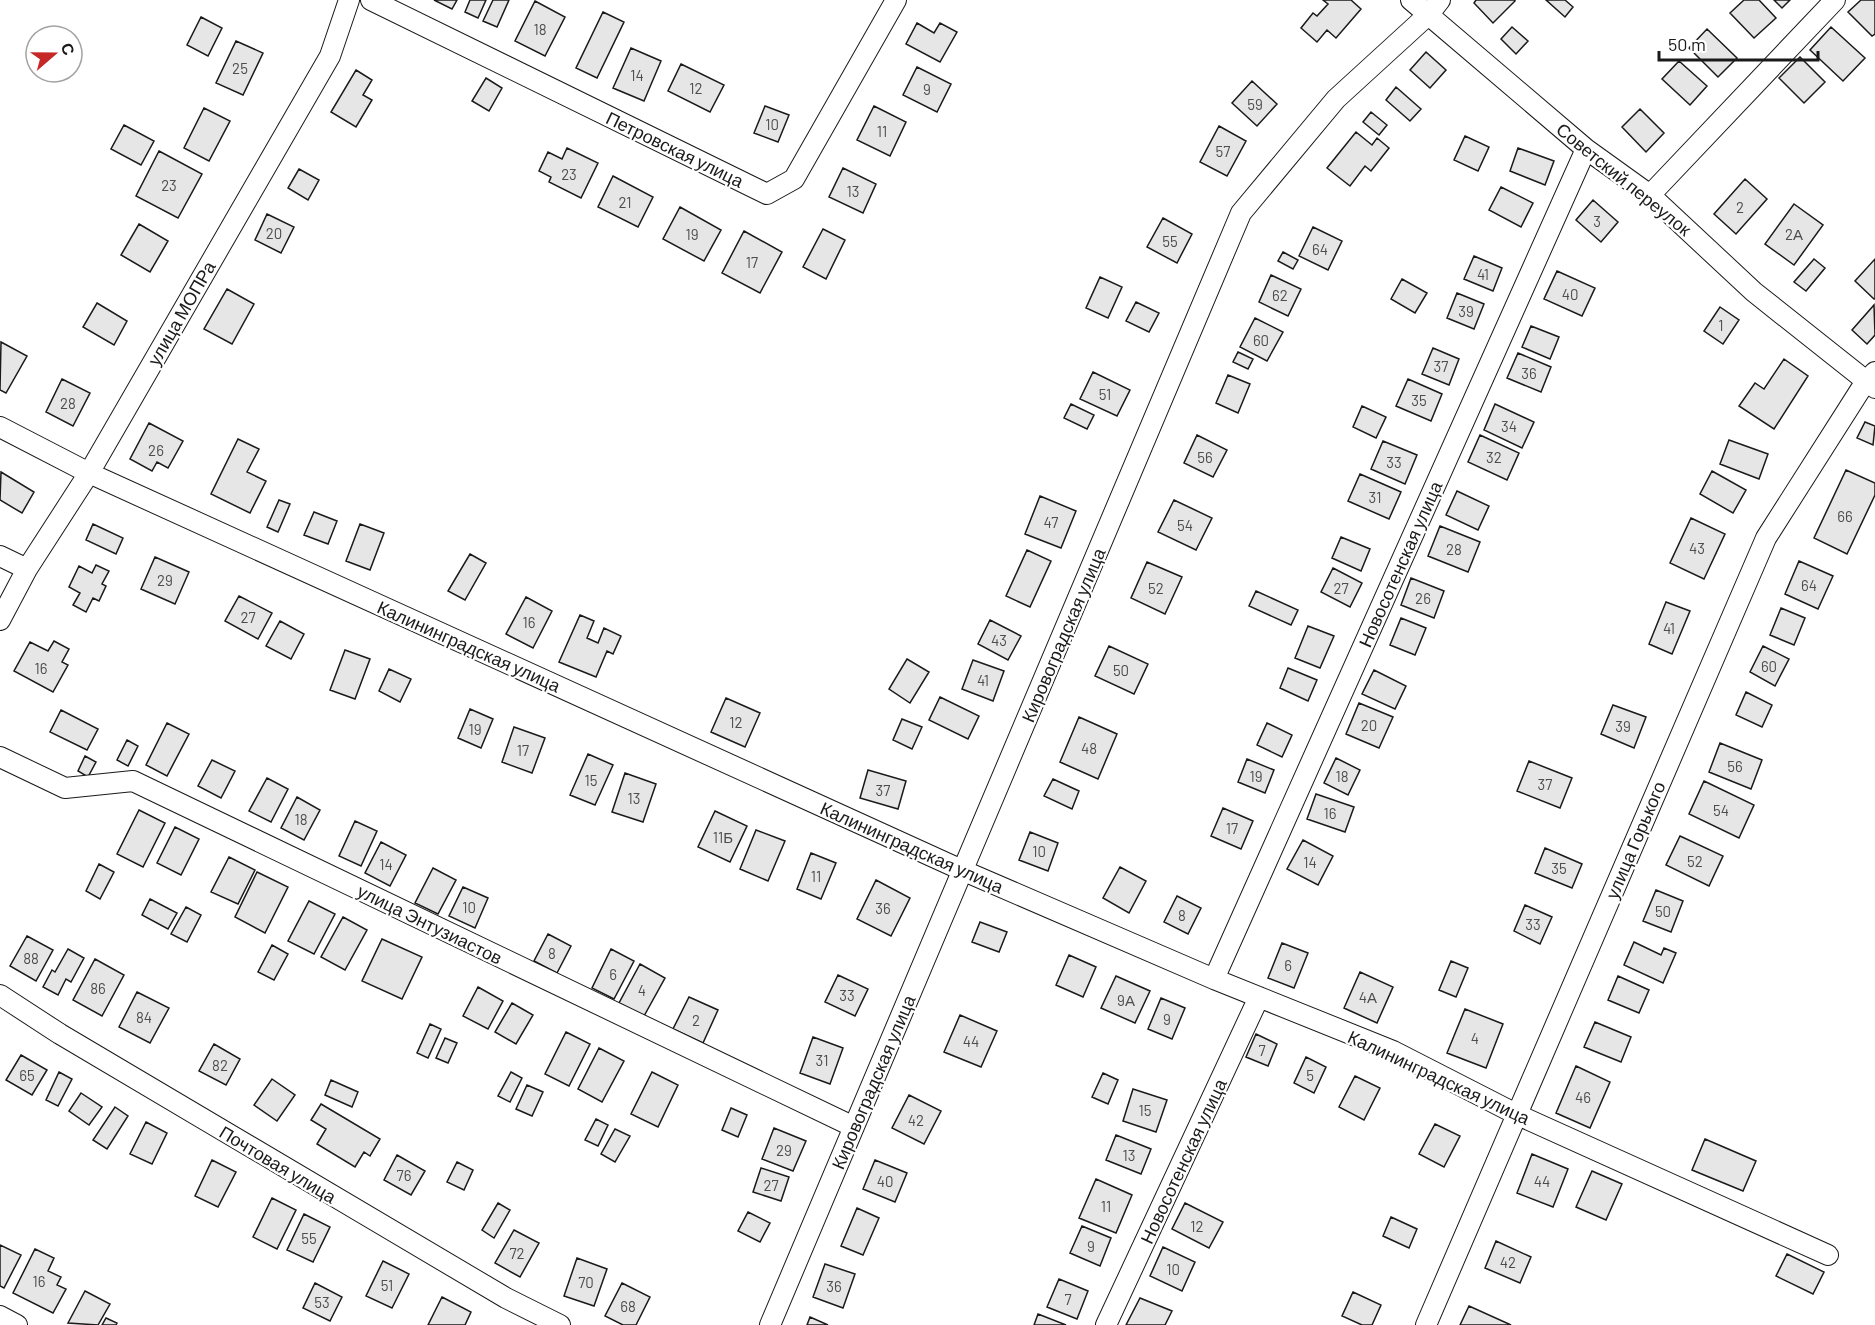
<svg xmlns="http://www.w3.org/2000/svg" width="1875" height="1325" font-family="Barlow,sans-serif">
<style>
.building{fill:#e6e6e6;stroke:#1a1a1a;stroke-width:1.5}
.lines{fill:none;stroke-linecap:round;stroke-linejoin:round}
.minor-casing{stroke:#1a1a1a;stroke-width:22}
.minor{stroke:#fff;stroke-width:20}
.labels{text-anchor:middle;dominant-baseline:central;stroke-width:4.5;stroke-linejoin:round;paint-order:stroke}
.number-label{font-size:15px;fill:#4d4d4d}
.street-label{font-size:18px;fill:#1a1a1a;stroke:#fff}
</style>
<rect width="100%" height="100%" fill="#fff"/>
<path class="building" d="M434,0H457L452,9Z
M470,0H486L478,18L465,12Z
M493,0H509L497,27L483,21Z
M1323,0H1351L1361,9L1336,38L1327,30L1317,42L1301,28L1313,13L1317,16L1328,4Z
M1476,0H1515V1L1493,23L1474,3Z
M1546,0H1565L1573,7L1565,17Z
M1744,0H1759L1776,18L1754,38L1730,13Z
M1774,0H1790L1782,8Z
M1861,0H1875V34L1872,36L1848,12Z
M535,1L565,17L545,56L515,41Z
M603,12L624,22L597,78L576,68Z
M201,17L222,28L208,56L187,45Z
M917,23L934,33L940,23L957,32L940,62L906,44Z
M1512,27L1528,41L1516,54L1501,39Z
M1831,27L1865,58L1843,81L1810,50Z
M1707,29L1737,58L1718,77L1689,48Z
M236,41L263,53L243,95L216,83Z
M631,48L661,61L644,101L613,88Z
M1426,52L1446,70L1430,88L1410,70Z
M1800,57L1825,82L1804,103L1779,78Z
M1679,61L1707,86L1690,105L1662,79Z
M681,64L724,85L710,112L668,91Z
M917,67L951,84L937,112L903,95Z
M356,70L372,80L363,95L372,100L356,127L331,112Z
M486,78L502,88L489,111L472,101Z
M1252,81L1277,104L1257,126L1232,103Z
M1396,87L1421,109L1410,121L1386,100Z
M765,106L789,115L778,142L754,133Z
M874,106L906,122L890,156L857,140Z
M204,108L230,121L209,161L184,148Z
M1640,109L1664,133L1646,152L1622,127Z
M1371,112L1387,125L1379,135L1363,122Z
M124,125L154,141L141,165L111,149Z
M1219,126L1246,141L1227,176L1200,162Z
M1356,132L1372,145L1377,138L1389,148L1371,171L1365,166L1350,186L1327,168Z
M1465,136L1489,147L1478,171L1454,160Z
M567,148L598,163L581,198L549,182L551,177L539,171L548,152L562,159Z
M1518,148L1554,161L1545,185L1510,171Z
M159,151L202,174L178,218L136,196Z
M843,168L876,184L863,213L829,197Z
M299,169L319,180L308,200L288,188Z
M613,176L653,197L638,227L598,207Z
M1745,179L1767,199L1736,234L1714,214Z
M1501,187L1533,203L1521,227L1489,210Z
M1593,200L1618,222L1601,242L1576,220Z
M1794,204L1823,225L1794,265L1765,244Z
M680,207L721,230L704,261L663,239Z
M267,214L294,227L281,253L255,240Z
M1163,218L1192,234L1177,263L1147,247Z
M139,224L168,241L150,272L121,255Z
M1313,227L1342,241L1328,270L1299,256Z
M823,229L845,240L826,279L803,267Z
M744,231L782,252L760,293L722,273Z
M1283,252L1298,260L1293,269L1278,261Z
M1474,256L1502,268L1493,291L1464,279Z
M1814,259L1825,268L1806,291L1794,282Z
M1875,259V299H1874L1855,281Z
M1557,271L1595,288L1582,316L1544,299Z
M1271,275L1301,289L1288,316L1259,302Z
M1100,277L1122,287L1108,318L1086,308Z
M1402,279L1427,293L1415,313L1391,299Z
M227,289L254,304L232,344L204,329Z
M1457,293L1484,304L1474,329L1447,318Z
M1136,302L1159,313L1149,332L1126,321Z
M97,303L127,321L114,345L83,327Z
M1874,305L1875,335L1867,344L1852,330Z
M1720,307L1739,320L1723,344L1704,331Z
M1255,318L1283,332L1267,361L1240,347Z
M1531,326L1559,337L1550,359L1522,347Z
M1,342L27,356L6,393L0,390Z
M1433,348L1459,359L1449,385L1422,374Z
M1238,352L1253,359L1248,369L1233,362Z
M1518,353L1551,367L1541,392L1507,378Z
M1784,359L1808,376L1774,429L1739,406L1755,383L1764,389Z
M1093,372L1130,390L1117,416L1080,399Z
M1228,375L1250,384L1238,413L1216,403Z
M62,379L90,393L73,426L46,412Z
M1408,379L1442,394L1431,421L1396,406Z
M1071,404L1094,415L1087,429L1064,418Z
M1495,404L1534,422L1522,448L1484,430Z
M1362,406L1386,417L1376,438L1353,427Z
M1865,422L1875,426L1873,445L1857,438Z
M149,423L183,441L168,468L157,462L152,471L130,459Z
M1197,435L1227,450L1213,477L1184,463Z
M1480,435L1519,453L1507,480L1468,462Z
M238,439L259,449L247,472L266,481L250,513L211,494Z
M1729,440L1768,454L1759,479L1720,464Z
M1383,441L1417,455L1405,484L1371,469Z
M1846,470L1875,483V495L1847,554L1814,538Z
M1712,471L1746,490L1733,513L1700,494Z
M1,472L34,492L22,513L0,500Z
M1360,474L1401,492L1389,519L1348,501Z
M1457,491L1489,506L1478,530L1446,515Z
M1040,496L1076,511L1061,548L1025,534Z
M279,500L290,504L278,532L267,527Z
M1174,500L1212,518L1196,550L1158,532Z
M314,512L337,521L328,544L304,535Z
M1691,518L1725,534L1704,579L1670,563Z
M93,524L123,538L116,554L86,540Z
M360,524L384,533L370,570L346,561Z
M1440,526L1480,542L1468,572L1428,556Z
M1341,537L1370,549L1361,571L1332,558Z
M1027,550L1051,561L1030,607L1006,596Z
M470,554L486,563L465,600L448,591Z
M155,557L189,572L175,604L141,589Z
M1799,561L1833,576L1818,609L1785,594Z
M1147,562L1182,577L1165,614L1131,598Z
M96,565L109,571L102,584L106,586L99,601L93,598L86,612L73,605L80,593L69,587L79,566L92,573Z
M1333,568L1362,583L1350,607L1321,592Z
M1411,578L1444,591L1434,618L1401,605Z
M1256,591L1298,610L1291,625L1249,606Z
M239,596L272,613L258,639L225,621Z
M526,597L552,611L533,648L506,634Z
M1666,602L1690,611L1672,654L1649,644Z
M1781,608L1805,618L1794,645L1770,635Z
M580,615L594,621L587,638L598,643L604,628L621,636L613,654L607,651L596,677L559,662Z
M1401,618L1426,628L1415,655L1390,645Z
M990,620L1021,636L1008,660L978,644Z
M280,621L304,634L291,659L266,646Z
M1308,626L1334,636L1320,668L1295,658Z
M54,641L69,649L62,662L68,665L53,692L14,671L30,642L48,651Z
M1109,646L1148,664L1134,694L1095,676Z
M1763,646L1789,659L1775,686L1750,672Z
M345,650L370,659L355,699L330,690Z
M907,659L929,672L910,703L889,689Z
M973,660L1004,671L993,701L962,689Z
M1288,668L1317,680L1308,701L1280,688Z
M389,669L411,679L400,702L379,691Z
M1374,670L1406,686L1395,709L1362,694Z
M1746,692L1772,705L1762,727L1736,715Z
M940,697L979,716L968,739L929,720Z
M726,698L760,713L745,747L711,732Z
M1359,703L1393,717L1379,748L1346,734Z
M1613,705L1646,717L1634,748L1601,734Z
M470,709L493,719L481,748L458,738Z
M61,710L98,729L87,750L50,732Z
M1079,717L1117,734L1098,779L1060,762Z
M902,719L922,727L912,749L893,740Z
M167,723L189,734L167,776L146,765Z
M1267,723L1292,735L1282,757L1257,745Z
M514,727L545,738L532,773L502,762Z
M127,740L138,746L128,766L117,760Z
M1720,743L1762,760L1751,789L1709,772Z
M588,754L613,765L595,805L570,795Z
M85,756L96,762L88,777L78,771Z
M1336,758L1360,770L1348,795L1324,783Z
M1247,759L1274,770L1265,793L1238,782Z
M212,760L235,771L221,798L198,786Z
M1529,761L1572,778L1560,808L1517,791Z
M868,770L906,781L898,809L860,798Z
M625,773L656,784L643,822L612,812Z
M267,778L288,789L271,822L249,811Z
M1053,779L1079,791L1072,809L1044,796Z
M1704,781L1754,805L1739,838L1689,814Z
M1316,794L1354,807L1345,832L1307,819Z
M297,797L320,810L304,840L281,828Z
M1223,808L1253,821L1241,849L1211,836Z
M139,810L165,823L143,867L117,854Z
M715,811L747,826L730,862L698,847Z
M355,821L377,831L361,866L339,856Z
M175,827L199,839L181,875L157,863Z
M756,830L785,841L768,881L740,869Z
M1030,832L1058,843L1048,871L1019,860Z
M1680,836L1723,856L1709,886L1666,865Z
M1303,840L1333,856L1318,885L1287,869Z
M381,842L406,855L390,886L365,873Z
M1545,848L1582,864L1572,888L1535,873Z
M811,853L836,863L821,899L797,889Z
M229,857L255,870L238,904L211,892Z
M99,864L114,872L100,899L86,891Z
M1120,867L1146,881L1129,913L1103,898Z
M433,868L456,880L438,914L415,903Z
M257,872L288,887L265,933L235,917Z
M876,880L910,898L891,936L857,919Z
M463,887L488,898L475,928L449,916Z
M1656,890L1683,901L1671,932L1643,921Z
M1177,896L1201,908L1188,934L1164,922Z
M150,899L177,913L168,929L142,915Z
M309,901L335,914L314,954L288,941Z
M1525,905L1552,917L1540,944L1514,931Z
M186,907L201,915L187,942L171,934Z
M343,917L367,930L345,970L321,957Z
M980,922L1007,932L999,952L972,942Z
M548,934L571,946L557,973L534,961Z
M27,936L53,950L36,981L10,966Z
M382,939L422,957L402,999L362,981Z
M1634,942L1661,955L1664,948L1676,953L1663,983L1624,965Z
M1282,943L1308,953L1294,988L1268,978Z
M272,945L288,954L274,980L258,972Z
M68,949L84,958L71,982L66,979L58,995L43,987L52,970L55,972Z
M611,949L634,961L614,999L592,988Z
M1069,955L1096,967L1083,997L1056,985Z
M95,959L124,975L102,1016L73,1000Z
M1451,961L1468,968L1456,997L1439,990Z
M640,964L665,978L644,1016L619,1003Z
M1360,972L1393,987L1377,1023L1344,1008Z
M838,975L868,989L855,1016L825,1002Z
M1116,976L1150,991L1135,1023L1101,1008Z
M1618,976L1649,990L1639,1013L1608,1000Z
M478,987L503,1001L488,1029L463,1016Z
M137,992L169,1008L150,1043L119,1027Z
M689,997L718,1010L703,1043L673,1029Z
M1161,998L1185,1008L1172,1039L1148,1029Z
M512,1003L533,1015L516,1044L495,1032Z
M1465,1009L1503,1024L1486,1068L1447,1053Z
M960,1015L997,1031L981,1067L944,1052Z
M1595,1022L1631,1037L1621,1062L1584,1047Z
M430,1024L441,1029L428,1058L417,1053Z
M566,1032L590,1044L569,1086L545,1074Z
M1256,1034L1277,1044L1268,1066L1246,1057Z
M813,1037L843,1048L830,1084L800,1073Z
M445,1038L457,1043L448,1063L436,1058Z
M214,1044L240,1059L226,1085L199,1071Z
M599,1048L624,1061L602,1102L578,1089Z
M21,1055L47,1070L32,1095L6,1080Z
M1306,1057L1326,1067L1314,1093L1294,1083Z
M1576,1066L1610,1082L1590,1128L1556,1113Z
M59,1072L72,1079L58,1106L46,1100Z
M511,1072L522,1078L510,1102L498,1096Z
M652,1072L678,1085L658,1127L631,1114Z
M1103,1073L1118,1080L1108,1104L1092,1097Z
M1355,1076L1380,1088L1364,1120L1339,1107Z
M272,1079L295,1095L277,1121L254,1105Z
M331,1080L358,1092L352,1107L325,1095Z
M527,1085L543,1092L532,1116L516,1109Z
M1133,1089L1167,1100L1156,1132L1123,1121Z
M81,1093L102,1107L89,1125L69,1111Z
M909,1095L941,1111L924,1144L892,1128Z
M321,1104L380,1139L370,1156L364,1152L355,1167L317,1144L326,1129L311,1120Z
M115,1107L128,1116L107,1149L93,1140Z
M731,1108L747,1115L738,1137L722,1130Z
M596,1119L608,1125L598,1146L585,1140Z
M146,1122L167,1133L152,1164L130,1154Z
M1435,1124L1460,1136L1444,1167L1419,1154Z
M774,1128L806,1141L793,1171L762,1159Z
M615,1129L630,1136L615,1162L601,1154Z
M1116,1135L1151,1149L1141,1174L1106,1160Z
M1705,1139L1756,1161L1743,1191L1692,1170Z
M1532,1154L1568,1169L1553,1207L1517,1193Z
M397,1155L425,1171L411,1195L384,1180Z
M212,1160L236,1172L218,1207L195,1196Z
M875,1160L907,1173L895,1202L863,1189Z
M457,1162L473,1170L464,1190L447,1182Z
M761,1168L789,1177L781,1201L753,1192Z
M1592,1171L1622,1184L1606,1220L1576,1207Z
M1096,1179L1132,1195L1116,1233L1079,1218Z
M272,1198L296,1210L277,1249L253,1237Z
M498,1203L510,1210L494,1238L482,1230Z
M1185,1203L1223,1222L1209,1248L1172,1229Z
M857,1208L879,1218L863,1255L841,1246Z
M748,1212L770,1223L760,1242L738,1231Z
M304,1214L330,1227L313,1262L287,1250Z
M1391,1217L1417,1229L1409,1248L1383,1236Z
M1082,1226L1111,1238L1100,1266L1070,1253Z
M514,1230L539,1243L520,1277L495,1263Z
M1496,1241L1531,1257L1520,1283L1485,1268Z
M0,1245L21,1255L4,1288L0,1286Z
M1163,1247L1195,1262L1182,1291L1150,1276Z
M35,1249L54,1258L48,1271L61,1277L57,1285L66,1289L53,1313L13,1293Z
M1787,1254L1824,1272L1813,1294L1776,1276Z
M577,1258L607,1269L594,1306L564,1296Z
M383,1261L409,1274L392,1308L366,1296Z
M825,1264L855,1274L843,1308L813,1297Z
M1059,1279L1088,1291L1077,1319L1047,1307Z
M315,1283L342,1297L330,1321L303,1308Z
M622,1283L650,1297L636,1325H623L605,1316Z
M85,1291L110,1304L98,1325L68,1323Z
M1353,1292L1381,1305L1372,1325H1362L1342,1316Z
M442,1297L471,1312L465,1325H428Z
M1140,1298L1172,1311L1165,1325H1126Z
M1469,1306L1511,1325H1460Z
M1038,1314L1066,1325H1034Z
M810,1317L828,1325H807Z
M106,1318L117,1323L116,1325H102Z"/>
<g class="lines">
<defs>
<path id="minor" d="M371,0L767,194L794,179L896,0
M1411,0L1586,149L1650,195L1754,292L1875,388
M1650,195L1835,0
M0,427L89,473L964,871L1214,979L1393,1051L1518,1115L1828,1255
M0,556L27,569
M0,620L27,569L89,473L330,56L349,0
M0,757L65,788L133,781L854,1127
M1214,979L1586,149
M0,995L60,1034L506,1298L560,1325
M0,1316L17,1325
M770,1325L1241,213L1336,99L1429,14L1440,0
M1106,1325L1259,997
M1426,1325L1766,538L1866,381L1875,372"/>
</defs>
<use href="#minor" class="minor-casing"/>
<use href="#minor" class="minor"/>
</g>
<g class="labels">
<g class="number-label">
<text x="540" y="29">18</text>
<text x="240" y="68">25</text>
<text x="637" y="75">14</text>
<text x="696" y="88">12</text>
<text x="927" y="89">9</text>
<text x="1255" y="104">59</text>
<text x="772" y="124">10</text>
<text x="882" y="131">11</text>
<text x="1223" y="151">57</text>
<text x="569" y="174">23</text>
<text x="169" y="185">23</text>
<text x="853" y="191">13</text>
<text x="625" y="202">21</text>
<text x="1740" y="207">2</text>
<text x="1597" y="221">3</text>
<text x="274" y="233">20</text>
<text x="692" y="234">19</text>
<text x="1794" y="234">2А</text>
<text x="1170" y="241">55</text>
<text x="1320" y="249">64</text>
<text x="752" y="262">17</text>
<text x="1483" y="274">41</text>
<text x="1570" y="294">40</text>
<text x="1280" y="295">62</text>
<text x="1466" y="311">39</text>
<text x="1721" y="325">1</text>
<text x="1261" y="340">60</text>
<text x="1441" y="366">37</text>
<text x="1529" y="373">36</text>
<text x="1105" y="394">51</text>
<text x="1419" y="400">35</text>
<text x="68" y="403">28</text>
<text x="1509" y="426">34</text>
<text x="156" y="450">26</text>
<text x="1205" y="457">56</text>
<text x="1494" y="457">32</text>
<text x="1394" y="462">33</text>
<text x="1375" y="497">31</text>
<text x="1845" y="516">66</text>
<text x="1051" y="522">47</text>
<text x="1185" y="525">54</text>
<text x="1697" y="548">43</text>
<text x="1454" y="549">28</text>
<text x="165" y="580">29</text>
<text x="1809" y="585">64</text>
<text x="1156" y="588">52</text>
<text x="1341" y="588">27</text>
<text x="1423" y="598">26</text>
<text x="248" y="617">27</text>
<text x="529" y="622">16</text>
<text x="1669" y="628">41</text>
<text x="999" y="640">43</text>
<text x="1769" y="666">60</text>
<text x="41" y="668">16</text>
<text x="1121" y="670">50</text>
<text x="983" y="680">41</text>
<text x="736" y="722">12</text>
<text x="1369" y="725">20</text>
<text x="1623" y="726">39</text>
<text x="475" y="729">19</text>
<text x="1089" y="748">48</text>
<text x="523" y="750">17</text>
<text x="1735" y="766">56</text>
<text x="1256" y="776">19</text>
<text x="1342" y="776">18</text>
<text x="591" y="780">15</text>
<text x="1545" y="784">37</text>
<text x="883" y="790">37</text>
<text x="634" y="798">13</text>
<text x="1721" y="810">54</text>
<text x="1330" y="813">16</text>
<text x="301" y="819">18</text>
<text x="1232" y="828">17</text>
<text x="723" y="837">11Б</text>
<text x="1039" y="851">10</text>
<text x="1695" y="861">52</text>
<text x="1310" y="862">14</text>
<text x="386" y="864">14</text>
<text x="1559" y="868">35</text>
<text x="816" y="876">11</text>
<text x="469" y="907">10</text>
<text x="883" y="908">36</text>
<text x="1663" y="911">50</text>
<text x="1182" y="915">8</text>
<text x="1533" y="924">33</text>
<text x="552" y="953">8</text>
<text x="31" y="958">88</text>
<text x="1288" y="965">6</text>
<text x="613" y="974">6</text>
<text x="98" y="988">86</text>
<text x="642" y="990">4</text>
<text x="847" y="995">33</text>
<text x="1368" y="997">4А</text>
<text x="1126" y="1000">9А</text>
<text x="144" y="1017">84</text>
<text x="1167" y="1019">9</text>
<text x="696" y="1020">2</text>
<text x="1475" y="1038">4</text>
<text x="971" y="1041">44</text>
<text x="1262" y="1050">7</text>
<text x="822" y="1060">31</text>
<text x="220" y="1065">82</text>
<text x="27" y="1075">65</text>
<text x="1310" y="1075">5</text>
<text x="1583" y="1097">46</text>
<text x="1145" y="1110">15</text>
<text x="916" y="1120">42</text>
<text x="784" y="1150">29</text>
<text x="1129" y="1155">13</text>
<text x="404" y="1175">76</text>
<text x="885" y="1181">40</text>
<text x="1542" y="1181">44</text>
<text x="771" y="1185">27</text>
<text x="1106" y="1206">11</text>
<text x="1197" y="1226">12</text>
<text x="309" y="1238">55</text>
<text x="1091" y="1246">9</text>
<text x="517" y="1253">72</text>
<text x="1508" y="1262">42</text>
<text x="1173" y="1269">10</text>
<text x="39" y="1281">16</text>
<text x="586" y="1282">70</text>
<text x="387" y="1285">51</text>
<text x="834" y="1286">36</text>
<text x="1068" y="1299">7</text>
<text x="322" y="1302">53</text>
<text x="628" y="1306">68</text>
</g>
<g class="street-label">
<text transform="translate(675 149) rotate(26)">Петровская улица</text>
<text transform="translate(1624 179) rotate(39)">Советский переулок</text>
<text transform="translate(181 313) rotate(-60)">улица МОПРа</text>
<text transform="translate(1400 564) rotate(-66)">Новосотенская улица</text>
<text transform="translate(1063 635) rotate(-67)">Кировоградская улица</text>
<text transform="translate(469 646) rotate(24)">Калининградская улица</text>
<text transform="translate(1635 840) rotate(-67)">улица Горького</text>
<text transform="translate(912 847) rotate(24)">Калининградская улица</text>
<text transform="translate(430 924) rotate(26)">улица Энтузиастов</text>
<text transform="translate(1439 1077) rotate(25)">Калининградская улица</text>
<text transform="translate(873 1082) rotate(-67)">Кировоградская улица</text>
<text transform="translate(1183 1161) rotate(-65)">Новосотенская улица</text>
<text transform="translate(278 1164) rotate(31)">Почтовая улица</text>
</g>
</g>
<g transform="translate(54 54) rotate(70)"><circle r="28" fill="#ffffff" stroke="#a3a3a3" stroke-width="1.5"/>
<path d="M0-4.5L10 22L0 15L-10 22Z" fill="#c62828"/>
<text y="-9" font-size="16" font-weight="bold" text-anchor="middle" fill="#1a1a1a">С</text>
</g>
<path d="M1659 51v9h159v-9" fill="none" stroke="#1a1a1a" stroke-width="3"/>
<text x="1668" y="51" font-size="18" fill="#1a1a1a" stroke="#ffffff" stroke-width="4.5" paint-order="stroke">50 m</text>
</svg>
